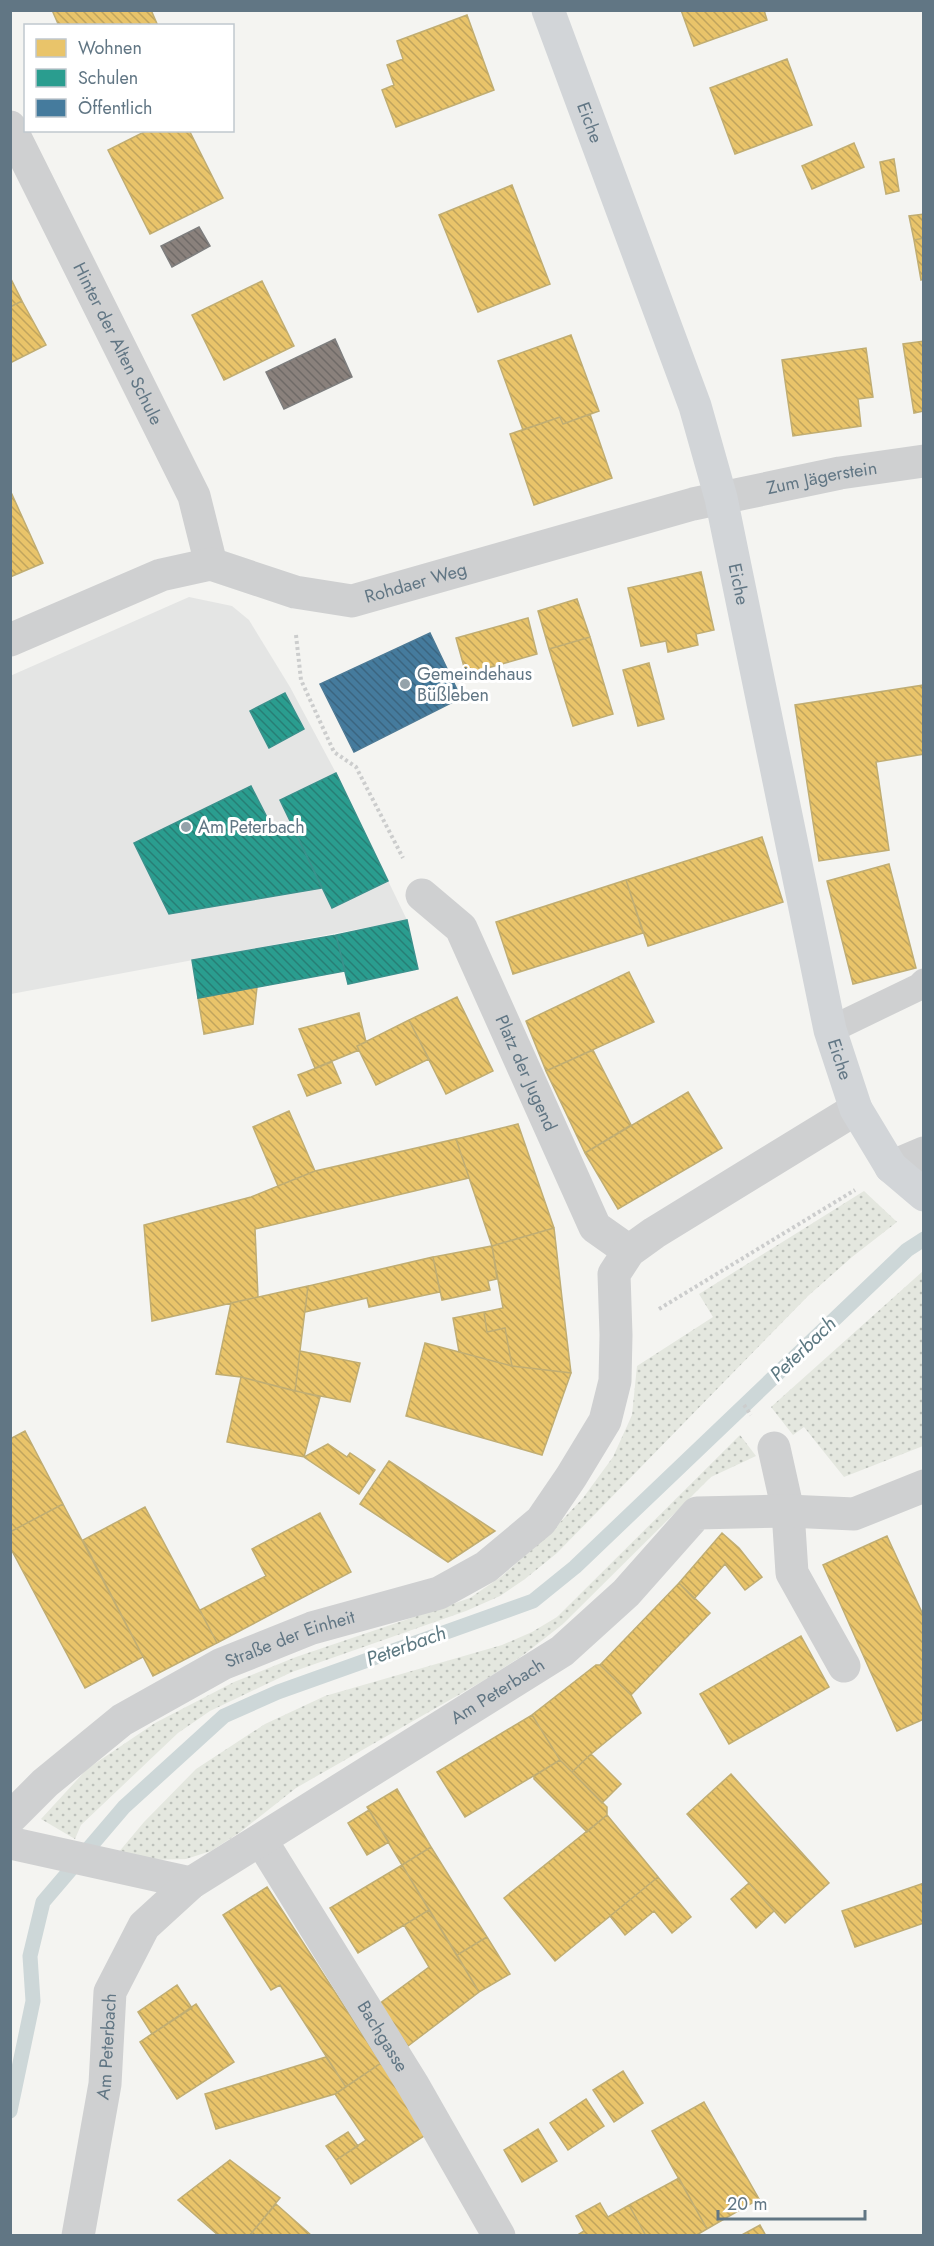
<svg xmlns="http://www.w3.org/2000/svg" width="934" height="2246" font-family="Jost,sans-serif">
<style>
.built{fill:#e4e5e4}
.grass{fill:url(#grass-dots)}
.homes{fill:url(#homes-back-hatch);stroke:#c0ad72;stroke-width:1.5}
.schools{fill:url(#schools-back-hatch);stroke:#3a918c;stroke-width:1.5}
.public{fill:url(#public-back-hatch);stroke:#4d7a96;stroke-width:1.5}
.industry{fill:url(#industry-back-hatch);stroke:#7e7e7e;stroke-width:1.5}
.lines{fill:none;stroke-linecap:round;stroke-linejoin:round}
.stream{stroke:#cdd7d8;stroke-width:15}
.path{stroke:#cccdcd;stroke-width:4;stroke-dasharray:3 3;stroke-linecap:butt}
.lane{stroke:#cfd0d1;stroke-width:27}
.street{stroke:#cfd0d1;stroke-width:33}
.secondary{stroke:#d2d5d8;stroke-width:33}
.poi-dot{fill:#94a2aa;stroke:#fff;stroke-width:2}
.labels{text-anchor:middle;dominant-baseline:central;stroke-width:6;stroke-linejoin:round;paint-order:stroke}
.street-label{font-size:18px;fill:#617684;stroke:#fff}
.poi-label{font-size:18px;fill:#617684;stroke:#fff;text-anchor:start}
.water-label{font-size:20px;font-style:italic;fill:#5d7982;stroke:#fff}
</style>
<defs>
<pattern id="grass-dots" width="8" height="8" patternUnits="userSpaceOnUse" patternTransform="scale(1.5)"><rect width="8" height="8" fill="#e4e7df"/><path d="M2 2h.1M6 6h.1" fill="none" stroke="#bcc0ba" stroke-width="1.8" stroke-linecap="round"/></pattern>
<pattern id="homes-back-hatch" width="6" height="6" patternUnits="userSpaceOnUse" patternTransform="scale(1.5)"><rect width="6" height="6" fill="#e9c46a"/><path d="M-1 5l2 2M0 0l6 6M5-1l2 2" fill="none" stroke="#c0a45d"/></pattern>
<pattern id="schools-back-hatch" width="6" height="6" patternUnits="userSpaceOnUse" patternTransform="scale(1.5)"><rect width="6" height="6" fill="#2a9d8f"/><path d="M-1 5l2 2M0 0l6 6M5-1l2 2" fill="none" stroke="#277e75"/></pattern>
<pattern id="public-back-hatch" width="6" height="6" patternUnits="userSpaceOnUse" patternTransform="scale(1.5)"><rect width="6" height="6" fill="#457b9d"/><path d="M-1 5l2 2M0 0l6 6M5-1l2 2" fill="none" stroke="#3b6580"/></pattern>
<pattern id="industry-back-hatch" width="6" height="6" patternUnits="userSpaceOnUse" patternTransform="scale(1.5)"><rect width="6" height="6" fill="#8a817c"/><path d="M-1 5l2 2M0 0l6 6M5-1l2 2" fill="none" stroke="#6f6a67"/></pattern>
</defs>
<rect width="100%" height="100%" fill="#f4f4f1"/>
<path class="built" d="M189,597L232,606L249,620L290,687L336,773L407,920L11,994L10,676Z"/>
<path class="grass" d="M864,1191L897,1222L852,1257L808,1296L557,1553L525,1579L500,1596L466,1611L292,1672L210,1711L178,1733L81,1825L75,1839L41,1819L87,1769L155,1723L234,1682L296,1657L470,1598L502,1576L550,1533L583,1498L613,1457L632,1415L637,1366L713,1317L699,1294Z
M923,1271V1446L844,1477L804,1427L793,1435L771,1407Z
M740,1435L756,1456L711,1477L563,1624L522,1656L483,1681L296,1788L239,1833L211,1851L186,1859L149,1860L118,1853L144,1822L196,1769L265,1724L325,1696L502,1645L532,1632L557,1617Z"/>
<path class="homes" d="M52,10H151L158,26H59Z
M681,10H764L767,20L694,46Z
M467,15L494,90L396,127L382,90L394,85L387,65L403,59L397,41Z
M787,59L812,125L735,154L710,88Z
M148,130H189L223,198L150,234L108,150Z
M854,143L864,167L812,189L802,166Z
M894,159L899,191L886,194L880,162Z
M512,185L550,284L478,312L439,215Z
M924,214V238L914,240L909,216Z
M924,238V279L921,280L914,240Z
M10,277L22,301L10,307Z
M262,281L294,346L224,380L192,315Z
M22,301L46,345L10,363V307Z
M571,335L599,411L563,424L560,417L523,430L498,361Z
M924,341V411L914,413L903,344Z
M866,348L873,397L858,399L861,426L793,436L782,360Z
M590,414L612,478L534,505L510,434L560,417L563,424Z
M10,490L43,563L10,577Z
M701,572L714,630L696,634L698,645L668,652L666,641L641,646L628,588Z
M577,599L590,637L549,649L538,611Z
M528,618L537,654L466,674L456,638Z
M590,637L613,714L573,726L549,649Z
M649,663L664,719L638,726L623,670Z
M924,685V754L876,762L889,850L819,861L795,705Z
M762,837L783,902L648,946L626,880Z
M889,864L916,968L853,984L827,881Z
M626,880L643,933L513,974L496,922Z
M629,972L654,1022L546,1071L526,1021Z
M257,987L253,1024L204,1034L198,998Z
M457,997L493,1071L446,1094L409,1020Z
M359,1013L366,1042L357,1046L359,1050L315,1068L299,1029Z
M409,1020L429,1059L376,1085L357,1046Z
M593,1050L631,1125L585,1153L546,1071Z
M332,1062L341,1083L307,1096L298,1075Z
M688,1092L722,1148L618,1209L585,1153Z
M289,1111L315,1171L278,1186L253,1127Z
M518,1124L554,1228L492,1246L456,1139Z
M456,1139L469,1178L255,1229L258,1297L152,1321L144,1225L251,1197L315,1171Z
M554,1228L563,1307L571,1373L512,1366L505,1328L487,1332L484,1312L503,1308L492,1246Z
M492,1246L497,1279L488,1281L490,1290L442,1300L433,1257Z
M433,1257L440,1292L369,1307L367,1298L305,1312L308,1286Z
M308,1286L295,1391L241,1377L216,1374L231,1303Z
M484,1312L487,1332L505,1328L512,1366L459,1352L453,1318Z
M425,1343L512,1366L571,1373L542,1455L406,1416Z
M300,1351L360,1363L350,1402L295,1391Z
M241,1377L320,1397L304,1457L227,1442Z
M25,1431L63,1504L10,1532V1439Z
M328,1444L347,1457L350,1453L375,1470L359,1494L304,1457Z
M389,1461L495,1531L448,1562L360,1504Z
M63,1504L143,1657L85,1688L10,1547V1532Z
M145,1507L217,1643L153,1676L83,1540Z
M320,1513L351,1572L217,1643L200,1610L266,1576L252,1549Z
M722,1533L739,1548L762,1577L745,1590L725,1564L694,1599L679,1583Z
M887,1536L924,1617V1719L897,1731L823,1565Z
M679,1583L710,1613L631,1695L600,1665Z
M801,1636L829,1687L729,1744L700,1694Z
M596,1665H600L631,1695L641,1713L591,1754L572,1772L560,1760L532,1715Z
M532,1715L560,1760L465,1817L437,1772Z
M591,1754L621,1784L602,1803L572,1772Z
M560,1760L607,1807V1815L587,1832L534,1779V1776Z
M731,1774L829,1883L785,1923L687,1814Z
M397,1789L431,1847L402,1865L367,1807Z
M369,1810L389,1842L367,1855L348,1823Z
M607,1815L658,1877L555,1961L504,1898Z
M431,1847L487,1937L457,1955L402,1865Z
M402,1865L429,1910L358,1953L330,1908Z
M658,1877L691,1917L672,1933L654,1911L625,1935L610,1916Z
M749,1883L774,1911L756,1928L731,1899Z
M924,1883V1923L855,1947L842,1911Z
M267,1887L381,2063L346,2087L280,1985L271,1990L223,1915Z
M429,1910L479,1992L408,2046L379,2004L429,1967L404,1925Z
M487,1937L510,1974L479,1992L457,1955Z
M177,1985L192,2008L152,2034L138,2012Z
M196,2004L234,2062L177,2099L140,2042Z
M326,2057L346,2087L335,2094L216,2129L205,2094Z
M381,2063L427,2134L351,2184L336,2160L366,2140L335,2094Z
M623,2071L643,2103L614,2122L593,2090Z
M586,2099L604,2126L568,2150L550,2123Z
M704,2102L759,2199L707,2229L652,2131Z
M538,2129L557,2161L522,2182L504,2150Z
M348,2132L358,2146L336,2160L326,2146Z
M230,2160L280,2198L249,2236H219L178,2200Z
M679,2178L707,2229L695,2236H646L629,2205Z
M600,2203L608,2217L629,2205L646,2236H576L584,2231L576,2216Z
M276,2204L312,2236H249Z
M760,2225L766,2236H740Z"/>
<path class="schools" d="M285,693L304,729L269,748L250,711Z
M336,773L388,881L332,908L280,800Z
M251,786L275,833L292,826L322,888L169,914L134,843Z
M407,920L418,969L348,984L336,935Z
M336,935L345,971L198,998L192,960Z"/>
<path class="public" d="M430,633L461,698L354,752L320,684Z"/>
<path class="industry" d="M199,227L210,246L172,267L161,246Z
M335,339L352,377L284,409L266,372Z"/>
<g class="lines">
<path class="stream" d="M10,2111L33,2001L30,1956L43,1902L124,1807L224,1716L278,1692L533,1601L575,1567L907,1250L924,1239"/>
<path class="path" d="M296,635L301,680L334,752L356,767L403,858
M659,1309L855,1190
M744,1405L751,1415"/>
<path class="lane" d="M830,1030L919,987L924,982"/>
<g class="street">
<path id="s1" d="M10,127L194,496L211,564"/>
<path id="s2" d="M10,640L161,575L211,564L295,592L352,601L693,504L840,473L924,461"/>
<path id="s3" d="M422,895L461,928L595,1227L629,1251"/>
<path d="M891,1167L924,1153"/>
<path d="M774,1448L788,1511L792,1573L844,1666"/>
<path id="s4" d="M10,1818L45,1783L122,1720L222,1664L312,1628L439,1593L486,1567L541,1521L571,1477L605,1421L615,1381L616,1335L614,1274L629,1251L654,1233L856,1109"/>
<path id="s5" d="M261,1840L413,2085L499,2236"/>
<path d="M10,1843L191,1883"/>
<path id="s6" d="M78,2236L105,2084L110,1992L144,1926L191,1883L562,1651L626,1593L697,1513L788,1511L854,1514L924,1486"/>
</g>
<path class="secondary" id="s7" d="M548,10L695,406L721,498L830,1030L856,1109L891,1167L924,1195"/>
</g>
<g class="poi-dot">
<circle cx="405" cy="684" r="6"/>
<circle cx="186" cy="827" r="6"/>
</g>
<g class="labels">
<g class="street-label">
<text stroke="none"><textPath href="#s7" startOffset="120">Eiche</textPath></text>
<text stroke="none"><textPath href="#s1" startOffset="242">Hinter der Alten Schule</textPath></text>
<text stroke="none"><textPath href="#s2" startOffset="848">Zum Jägerstein</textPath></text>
<text stroke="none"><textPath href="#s2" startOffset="428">Rohdaer Weg</textPath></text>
<text stroke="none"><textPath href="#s7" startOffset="606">Eiche</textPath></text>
<text stroke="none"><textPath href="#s7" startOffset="1092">Eiche</textPath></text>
<text stroke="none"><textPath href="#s3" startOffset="210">Platz der Jugend</textPath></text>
<text stroke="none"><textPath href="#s4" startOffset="336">Straße der Einheit</textPath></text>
<text stroke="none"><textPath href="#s6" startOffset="746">Am Peterbach</textPath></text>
<text stroke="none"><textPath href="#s5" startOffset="231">Bachgasse</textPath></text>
<text stroke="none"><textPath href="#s6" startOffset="192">Am Peterbach</textPath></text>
</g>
<g class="poi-label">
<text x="417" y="674">Gemeindehaus<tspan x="417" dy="21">Büßleben</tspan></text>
<text x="198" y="827">Am Peterbach</text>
</g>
<g class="water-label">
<text transform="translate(803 1349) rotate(-44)">Peterbach</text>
<text transform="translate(406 1646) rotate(-20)">Peterbach</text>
</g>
</g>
<rect width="934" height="2246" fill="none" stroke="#617684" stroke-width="24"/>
<rect x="24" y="24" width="210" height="108" fill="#ffffff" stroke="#c0c8ce" stroke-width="1.5"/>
<rect x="36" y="39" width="30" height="18" fill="#e9c46a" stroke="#c0c8ce" stroke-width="1.5"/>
<text x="78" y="54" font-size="18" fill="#617684">Wohnen</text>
<rect x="36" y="69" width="30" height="18" fill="#2a9d8f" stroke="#c0c8ce" stroke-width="1.5"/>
<text x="78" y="84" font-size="18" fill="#617684">Schulen</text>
<rect x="36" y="99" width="30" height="18" fill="#457b9d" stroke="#c0c8ce" stroke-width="1.5"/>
<text x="78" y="114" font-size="18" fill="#617684">Öffentlich</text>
<path d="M718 2210v9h147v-9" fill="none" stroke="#617684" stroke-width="3"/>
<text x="727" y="2210" font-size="18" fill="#617684" stroke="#ffffff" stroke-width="4.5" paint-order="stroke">20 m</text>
</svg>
